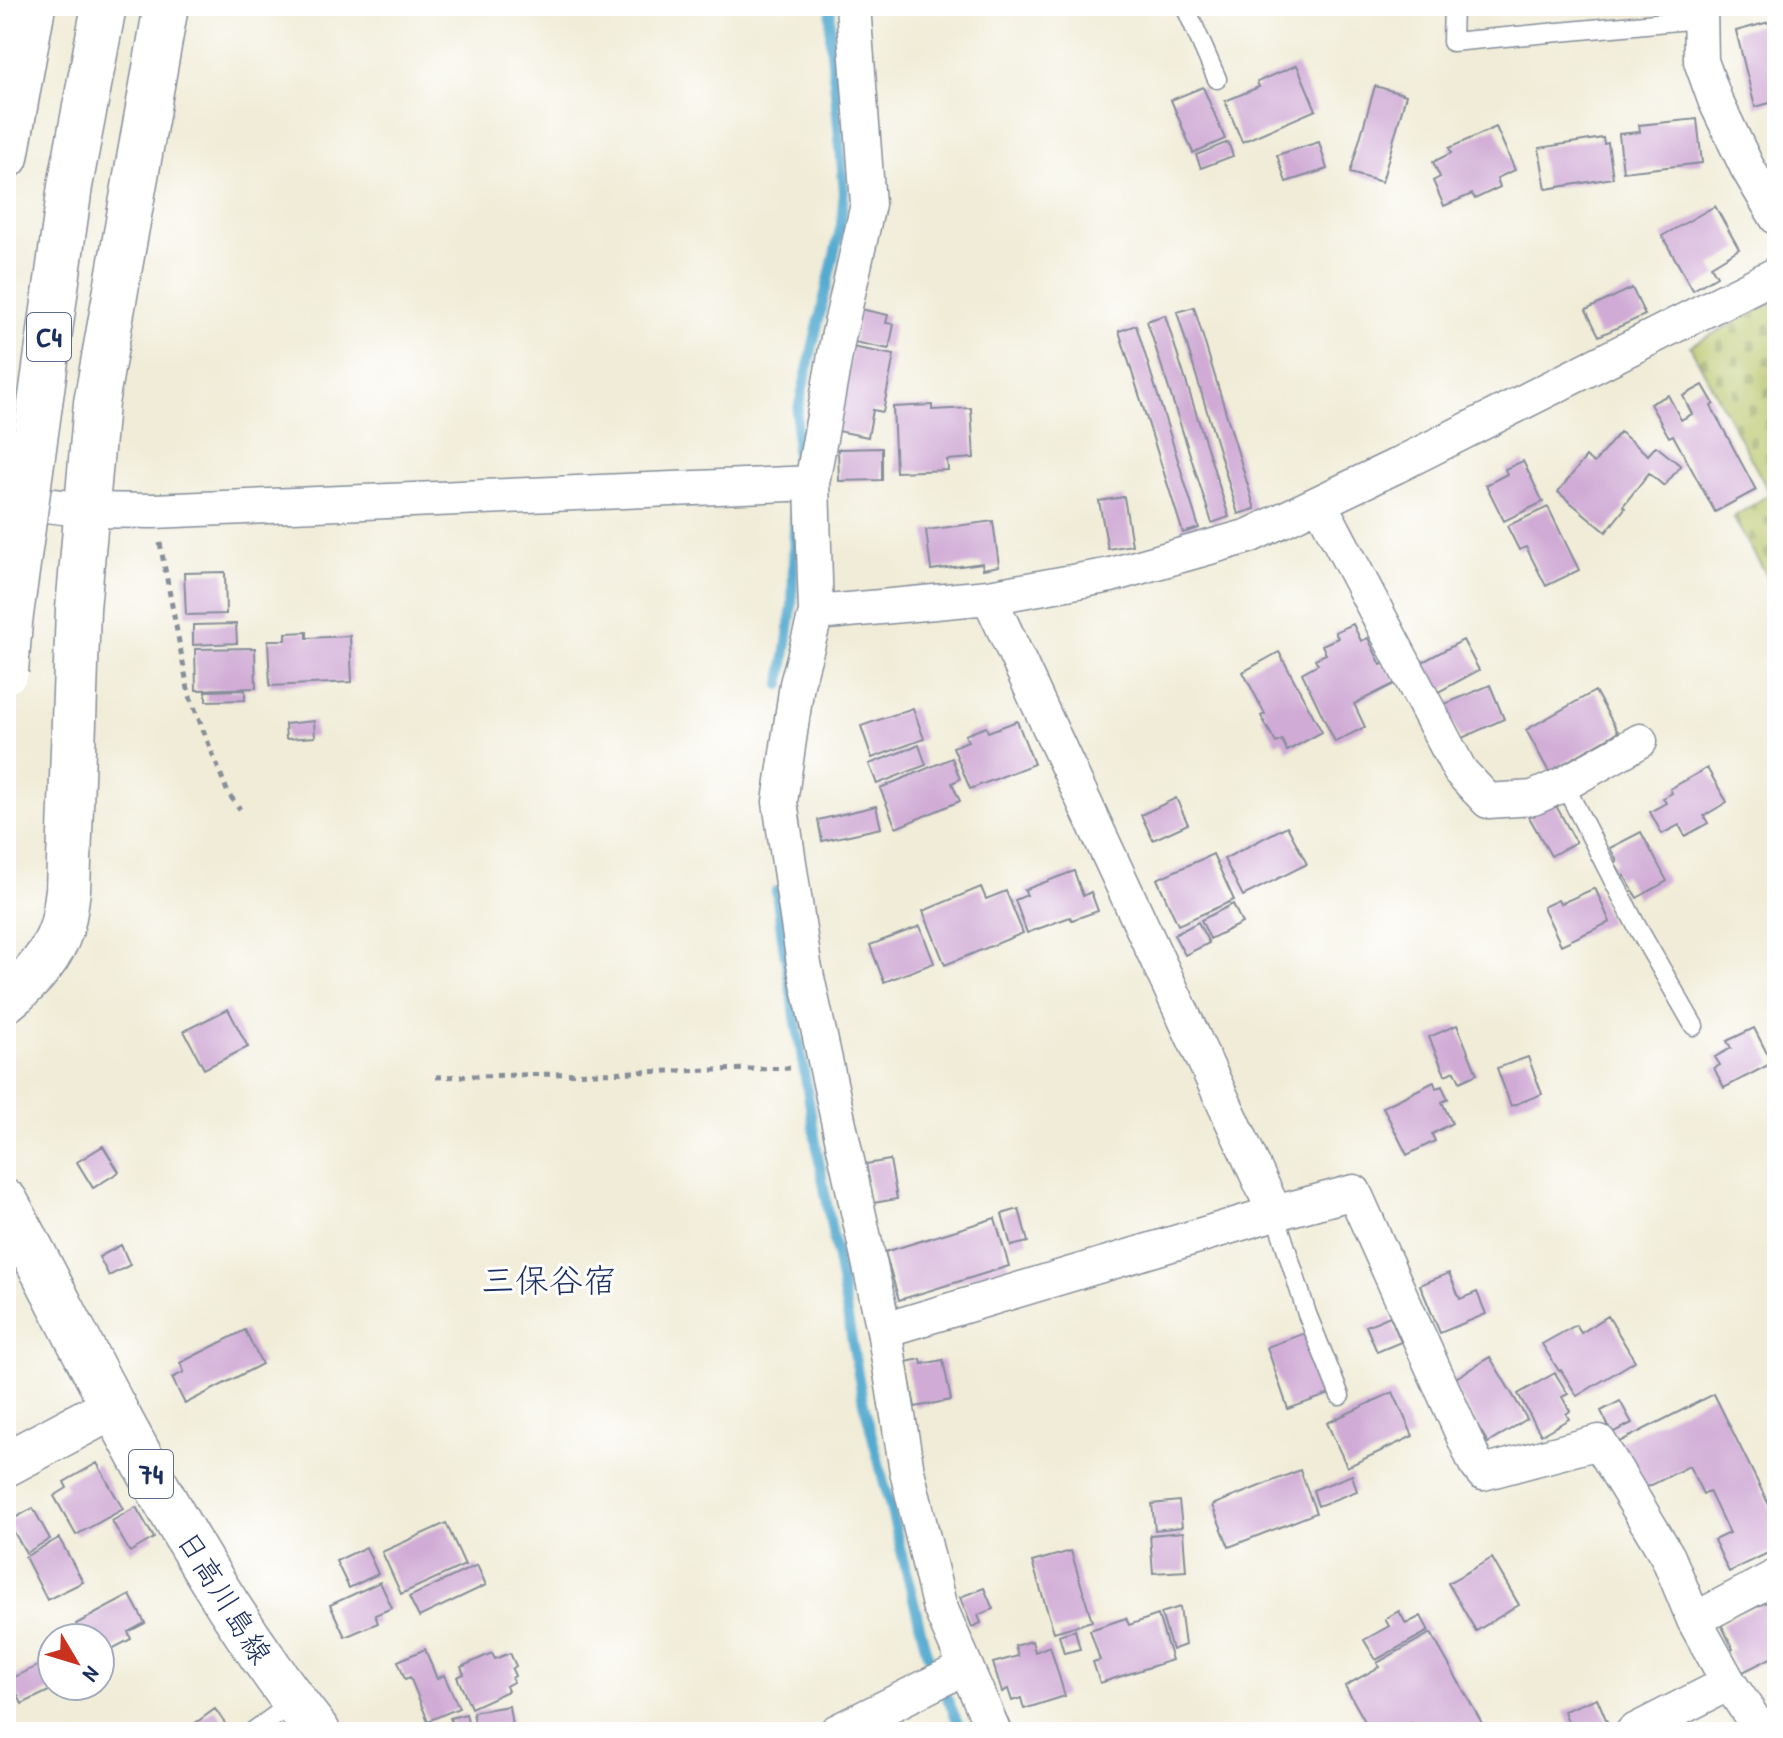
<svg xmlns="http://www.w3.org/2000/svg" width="1783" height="1738" font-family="'Patrick Hand','Klee One',sans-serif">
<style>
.cemetery{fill:url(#cemetery-stones);stroke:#687962;stroke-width:2}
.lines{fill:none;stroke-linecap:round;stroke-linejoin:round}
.stream{stroke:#54aad0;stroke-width:10}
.building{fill:#d0abd5}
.service-casing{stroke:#868e9a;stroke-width:21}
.minor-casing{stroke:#868e9a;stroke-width:37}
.tertiary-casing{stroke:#868e9a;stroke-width:47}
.primary-casing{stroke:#868e9a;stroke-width:47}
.motorway-casing{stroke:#868e9a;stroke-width:47}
.path{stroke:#868e9a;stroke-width:5;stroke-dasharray:6 6;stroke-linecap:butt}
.service{stroke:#fff;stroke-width:18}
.minor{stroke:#fff;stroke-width:34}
.tertiary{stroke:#fff;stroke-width:44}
.primary{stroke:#fff;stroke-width:44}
.motorway{stroke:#fff;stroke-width:44}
.motorway-bridge-casing{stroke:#868e9a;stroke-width:47;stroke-linecap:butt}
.motorway-bridge{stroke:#fff;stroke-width:44}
.labels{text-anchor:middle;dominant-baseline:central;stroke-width:6;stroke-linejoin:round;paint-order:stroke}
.shield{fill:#fff;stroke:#5f6d8e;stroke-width:2}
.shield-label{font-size:28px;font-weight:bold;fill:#1b2f5e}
.street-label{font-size:30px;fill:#1b2f5e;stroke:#fff}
.quarter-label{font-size:34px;fill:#1b2f5e;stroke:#fff}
</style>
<defs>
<pattern id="cemetery-stones" width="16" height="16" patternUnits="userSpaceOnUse" patternTransform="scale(2)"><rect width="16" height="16" fill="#b6c365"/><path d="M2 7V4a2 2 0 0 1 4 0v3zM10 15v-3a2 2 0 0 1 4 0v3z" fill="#939f56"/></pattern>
</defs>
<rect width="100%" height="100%" fill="#fff"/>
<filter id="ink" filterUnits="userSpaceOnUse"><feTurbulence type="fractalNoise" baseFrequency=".0125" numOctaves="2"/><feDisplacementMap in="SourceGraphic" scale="16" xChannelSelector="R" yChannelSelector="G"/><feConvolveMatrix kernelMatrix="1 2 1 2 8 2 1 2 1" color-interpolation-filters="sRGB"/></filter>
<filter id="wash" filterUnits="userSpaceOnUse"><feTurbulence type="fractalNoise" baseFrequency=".006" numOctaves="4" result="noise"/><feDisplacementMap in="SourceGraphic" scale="32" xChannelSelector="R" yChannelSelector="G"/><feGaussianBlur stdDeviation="1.8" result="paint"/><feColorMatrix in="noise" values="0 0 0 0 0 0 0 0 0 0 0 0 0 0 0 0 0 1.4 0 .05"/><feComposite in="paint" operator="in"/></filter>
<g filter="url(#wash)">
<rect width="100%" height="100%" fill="#f0ecd7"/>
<path class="cemetery" d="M1777,300V587L1774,588L1733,517L1770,494L1690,346Z"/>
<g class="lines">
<path class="stream" d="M781,685L792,607L797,414L841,225L844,191L830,38L831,6
M776,891L782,937L817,1149L862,1396L926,1650L962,1732"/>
</g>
<g id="blocks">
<path class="building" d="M1769,22L1777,53V101L1755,107L1736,31Z
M1297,65L1316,110L1242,142L1225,101L1259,87L1257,82Z
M1375,86L1406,95L1382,182L1350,173Z
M1203,87L1225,139L1193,153L1171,100Z
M1697,119L1702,163L1623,172L1619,134L1640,132L1639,125Z
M1496,127L1515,170L1497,178L1500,187L1475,199L1472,194L1444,206L1433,181L1440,177L1433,162L1451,153L1449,148Z
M1603,138L1604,144L1608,143L1613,178L1546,189L1539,148Z
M1228,142L1233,156L1201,168L1196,155Z
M1319,142L1327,169L1286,182L1277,155Z
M1715,206L1739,249L1711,266L1717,276L1693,290L1662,236Z
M1632,288L1645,315L1599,336L1586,310Z
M1194,307L1255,509L1238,514L1177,312Z
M860,309L888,315L886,323L894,324L889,349L854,342Z
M1165,315L1229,517L1212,523L1147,321Z
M1136,325L1199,528L1183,533L1119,331Z
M852,347L894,355L883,412L873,410L868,437L838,431Z
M1703,385L1714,404L1711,406L1756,490L1715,512L1673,435L1669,437L1650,404L1668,395L1681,420L1692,414L1683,396Z
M932,405V410L971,408L974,458L947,460L948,470L896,472L893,407Z
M1620,432L1648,455L1656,446L1681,466L1664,486L1649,473L1623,506L1625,508L1606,532L1558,492L1586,457L1594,463Z
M882,448V480L839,481L838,449Z
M1523,461L1543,502L1504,521L1486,485L1507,474L1505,469Z
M1124,497L1132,545L1108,549L1099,501Z
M1548,507L1579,570L1546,586L1526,547L1519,550L1507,526Z
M993,521L999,566L983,569L982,563L931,570L926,530Z
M225,572L226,614L186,615L184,573Z
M236,624L237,643L193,645V625Z
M1353,624L1361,641L1368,638L1381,665L1386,663L1396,683L1354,704L1365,727L1335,742L1302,673L1318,664L1315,659L1326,654L1322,645L1338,638L1335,632Z
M307,632V638L350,636L352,682L270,686L268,640H286V633Z
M1463,640L1479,670L1433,695L1417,665Z
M255,648L256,688L196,690L195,649Z
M1279,652L1322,732L1287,751L1282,740L1276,743L1261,716L1265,714L1243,672Z
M1490,685L1504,719L1460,739L1445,704Z
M245,690V700L206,701V691Z
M1595,691L1618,732L1549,772L1526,730Z
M913,708L924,739L872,758L861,726Z
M314,721L315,737L286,739L285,724Z
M1017,721L1034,764L970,789L953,747L968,741L965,735L986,727L988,732Z
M919,745L926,765L877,784L869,764Z
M952,758L960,779L952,783L960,801L896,828L880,788Z
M1707,768L1727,802L1704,816L1708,823L1685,836L1679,825L1662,834L1650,812L1666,803L1663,798L1672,793L1670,789Z
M1176,798L1188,824L1153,840L1141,815Z
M1554,802L1576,842L1551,856L1529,817Z
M876,806L881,828L822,841L818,820Z
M1287,826L1307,864L1243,896L1224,859Z
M1641,832L1667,881L1637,898L1624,875L1619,878L1611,864L1617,861L1610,848Z
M1213,854L1234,900L1178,925L1157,879Z
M1074,871L1083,896L1091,892L1098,911L1072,920L1070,917L1027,933L1015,900L1027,895L1024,890Z
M981,887L986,899L1006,891L1023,933L945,965L923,911Z
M1595,888L1610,922L1561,945L1543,907L1558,900L1560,904Z
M1233,904L1242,923L1210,939L1201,920Z
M1198,922L1209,943L1185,955L1174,935Z
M920,926L934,963L884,982L870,945Z
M228,1009L248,1047L204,1069L184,1031Z
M1457,1025L1477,1074L1460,1082L1455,1071L1445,1075L1429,1037Z
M1754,1028L1772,1063L1724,1088L1714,1068L1720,1065L1715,1057L1731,1048L1727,1041Z
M1528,1057L1542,1094L1511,1106L1497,1068Z
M1434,1082L1436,1088L1442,1086L1448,1099L1442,1102L1452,1123L1432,1134L1435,1141L1407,1155L1383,1107Z
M103,1146L119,1172L93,1188L77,1162Z
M890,1160L897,1199L873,1203L866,1164Z
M1019,1209L1028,1242L1011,1246L1002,1214Z
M995,1218L1009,1266L899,1300L885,1252Z
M121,1245L130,1265L109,1276L99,1257Z
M1449,1273L1460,1299L1477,1292L1486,1314L1440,1333L1420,1285Z
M1390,1316L1401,1342L1377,1352L1366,1326Z
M1608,1316L1635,1361L1577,1396L1561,1370L1559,1371L1542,1344L1576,1325L1581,1333Z
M245,1330L262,1364L185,1404L172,1378L184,1372L180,1363Z
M1308,1332L1330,1394L1288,1409L1267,1347Z
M1490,1357L1527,1419L1488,1443L1451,1381Z
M921,1359L922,1364L943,1360L951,1400L915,1407L906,1362Z
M1555,1373L1568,1394L1562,1397L1570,1411L1566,1414L1569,1419L1541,1435L1518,1394Z
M1393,1392L1413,1436L1347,1467L1327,1423Z
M1714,1394L1777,1521V1542L1770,1546L1772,1551L1729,1572L1714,1540L1729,1533L1709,1491L1703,1494L1689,1466L1636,1493L1613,1445Z
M1620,1401L1632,1423L1612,1433L1601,1411Z
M97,1463L123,1509L76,1535L54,1496L67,1488L64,1482Z
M1300,1470L1316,1513L1229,1547L1212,1505Z
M1352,1475L1357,1491L1318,1506L1313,1490Z
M1179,1501L1182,1527L1155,1530L1152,1504Z
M136,1507L154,1538L130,1552L112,1521Z
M33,1508L50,1539L26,1553L8,1522Z
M446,1523L465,1565L401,1594L382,1552Z
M1183,1532L1186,1571L1153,1573L1150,1535Z
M59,1538L83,1582L47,1600L25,1557Z
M366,1547L378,1574L349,1588L336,1561Z
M1071,1551L1092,1621L1054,1632L1032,1562Z
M1492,1558L1519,1605L1476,1631L1448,1583Z
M477,1565L486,1585L419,1617L409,1597Z
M380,1582L392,1608L375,1615L378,1623L345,1637L330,1605Z
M984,1588L993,1609L978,1615L981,1623L972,1627L960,1597Z
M130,1595L145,1623L128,1632L131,1639L108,1651L105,1645L100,1647V1638H84L76,1624Z
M1777,1597V1655L1739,1674L1728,1652L1733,1649L1721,1624Z
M1180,1607L1185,1645L1172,1650L1161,1613Z
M1399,1611L1406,1624L1421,1616L1429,1631L1376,1660L1364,1640L1389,1626L1385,1619Z
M1158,1615L1172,1660L1100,1683L1093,1662L1100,1660L1090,1630L1126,1618L1129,1625Z
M1075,1630L1080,1649L1064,1653L1059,1635Z
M1431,1633L1487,1732H1416L1411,1723L1394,1732H1371L1345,1686L1379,1667L1377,1663Z
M1032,1641L1035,1652L1050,1646L1065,1696L1024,1709L1021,1698L1012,1701L1008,1689L1002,1692L993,1663L1018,1656L1015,1646Z
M425,1649L437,1679L444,1675L459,1708L428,1721L410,1677L405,1679L398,1661Z
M492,1653L495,1659L510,1653L516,1666L512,1669L515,1676L512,1678L513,1682L506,1686L508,1691L471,1708L457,1677L464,1674L461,1667Z
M52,1659V1686H59L22,1704L10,1679Z
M1597,1698L1608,1724L1587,1732H1572L1564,1711Z
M509,1706L513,1732H476L473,1712Z
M215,1709L231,1732H183Z
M466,1714L471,1732H455L450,1718Z"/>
</g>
</g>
<g filter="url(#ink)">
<use href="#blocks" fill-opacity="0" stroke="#868e9a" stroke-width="2"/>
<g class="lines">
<defs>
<path id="service" d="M1185,6L1217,79
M1453,6L1452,42L1699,19
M1564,784L1636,925L1694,1026
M1275,1213L1307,1314L1340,1396
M252,1732L294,1702"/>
<path id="minor" d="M853,6L868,204L838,338L812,483L816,613L797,684L780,802L804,964L884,1330L907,1471L939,1605L994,1732
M1700,6L1701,61L1715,100L1747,167L1777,218
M6,500L88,510L153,511L812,483
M1320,504L1460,771L1488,801L1533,798L1564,784L1640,741
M989,597L1275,1213
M816,613L989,597L1111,575L1249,536L1396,466L1777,274
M884,1330L1275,1213L1354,1192L1475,1462L1483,1473L1599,1442L1668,1557L1694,1620L1729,1683L1762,1732
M1694,1620L1777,1576
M836,1732L966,1667
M1633,1732L1729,1683"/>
<path id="tertiary" d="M6,1000C30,981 51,959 61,929C65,917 66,903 68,890L78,609L96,403L166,6
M6,1464L113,1407"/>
<path id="primary" d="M6,1202C44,1270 77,1340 114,1408C174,1520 238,1632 318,1732"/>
<path id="motorway" d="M6,157L33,6"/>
</defs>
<use href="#service" class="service-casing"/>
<use href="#minor" class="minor-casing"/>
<use href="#tertiary" class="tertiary-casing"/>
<use href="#primary" class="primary-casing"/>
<use href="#motorway" class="motorway-casing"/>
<path class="path" d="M160,543L189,694L228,793L240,809
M436,1077L794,1068"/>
<use href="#service" class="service"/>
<use href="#minor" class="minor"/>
<use href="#tertiary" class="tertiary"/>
<use href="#primary" class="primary"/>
<use href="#motorway" class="motorway"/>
<defs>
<path id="motorway-bridge" d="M6,671L10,622L70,186L104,6"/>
</defs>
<use href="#motorway-bridge" class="motorway-bridge-casing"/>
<use href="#motorway-bridge" class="motorway-bridge"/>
</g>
</g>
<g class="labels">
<g class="shield">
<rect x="27" y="313" width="44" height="48" rx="6"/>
<rect x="129" y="1450" width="44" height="48" rx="6"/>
</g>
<g class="shield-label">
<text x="49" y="337">C4</text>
<text x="151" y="1474">74</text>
</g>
<g class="street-label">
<text transform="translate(225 1597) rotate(58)">日高川島線</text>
</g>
<g class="quarter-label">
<text x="549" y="1280">三保谷宿</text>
</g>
</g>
<rect width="1783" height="1738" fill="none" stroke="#fff" stroke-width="32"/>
<g transform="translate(76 1662) rotate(128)"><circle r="38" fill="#ffffff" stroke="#a4acbf" stroke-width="2"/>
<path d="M0-6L14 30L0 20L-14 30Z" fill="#c8321e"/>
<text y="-12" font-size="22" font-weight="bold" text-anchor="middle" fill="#1b2f5e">N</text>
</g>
</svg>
